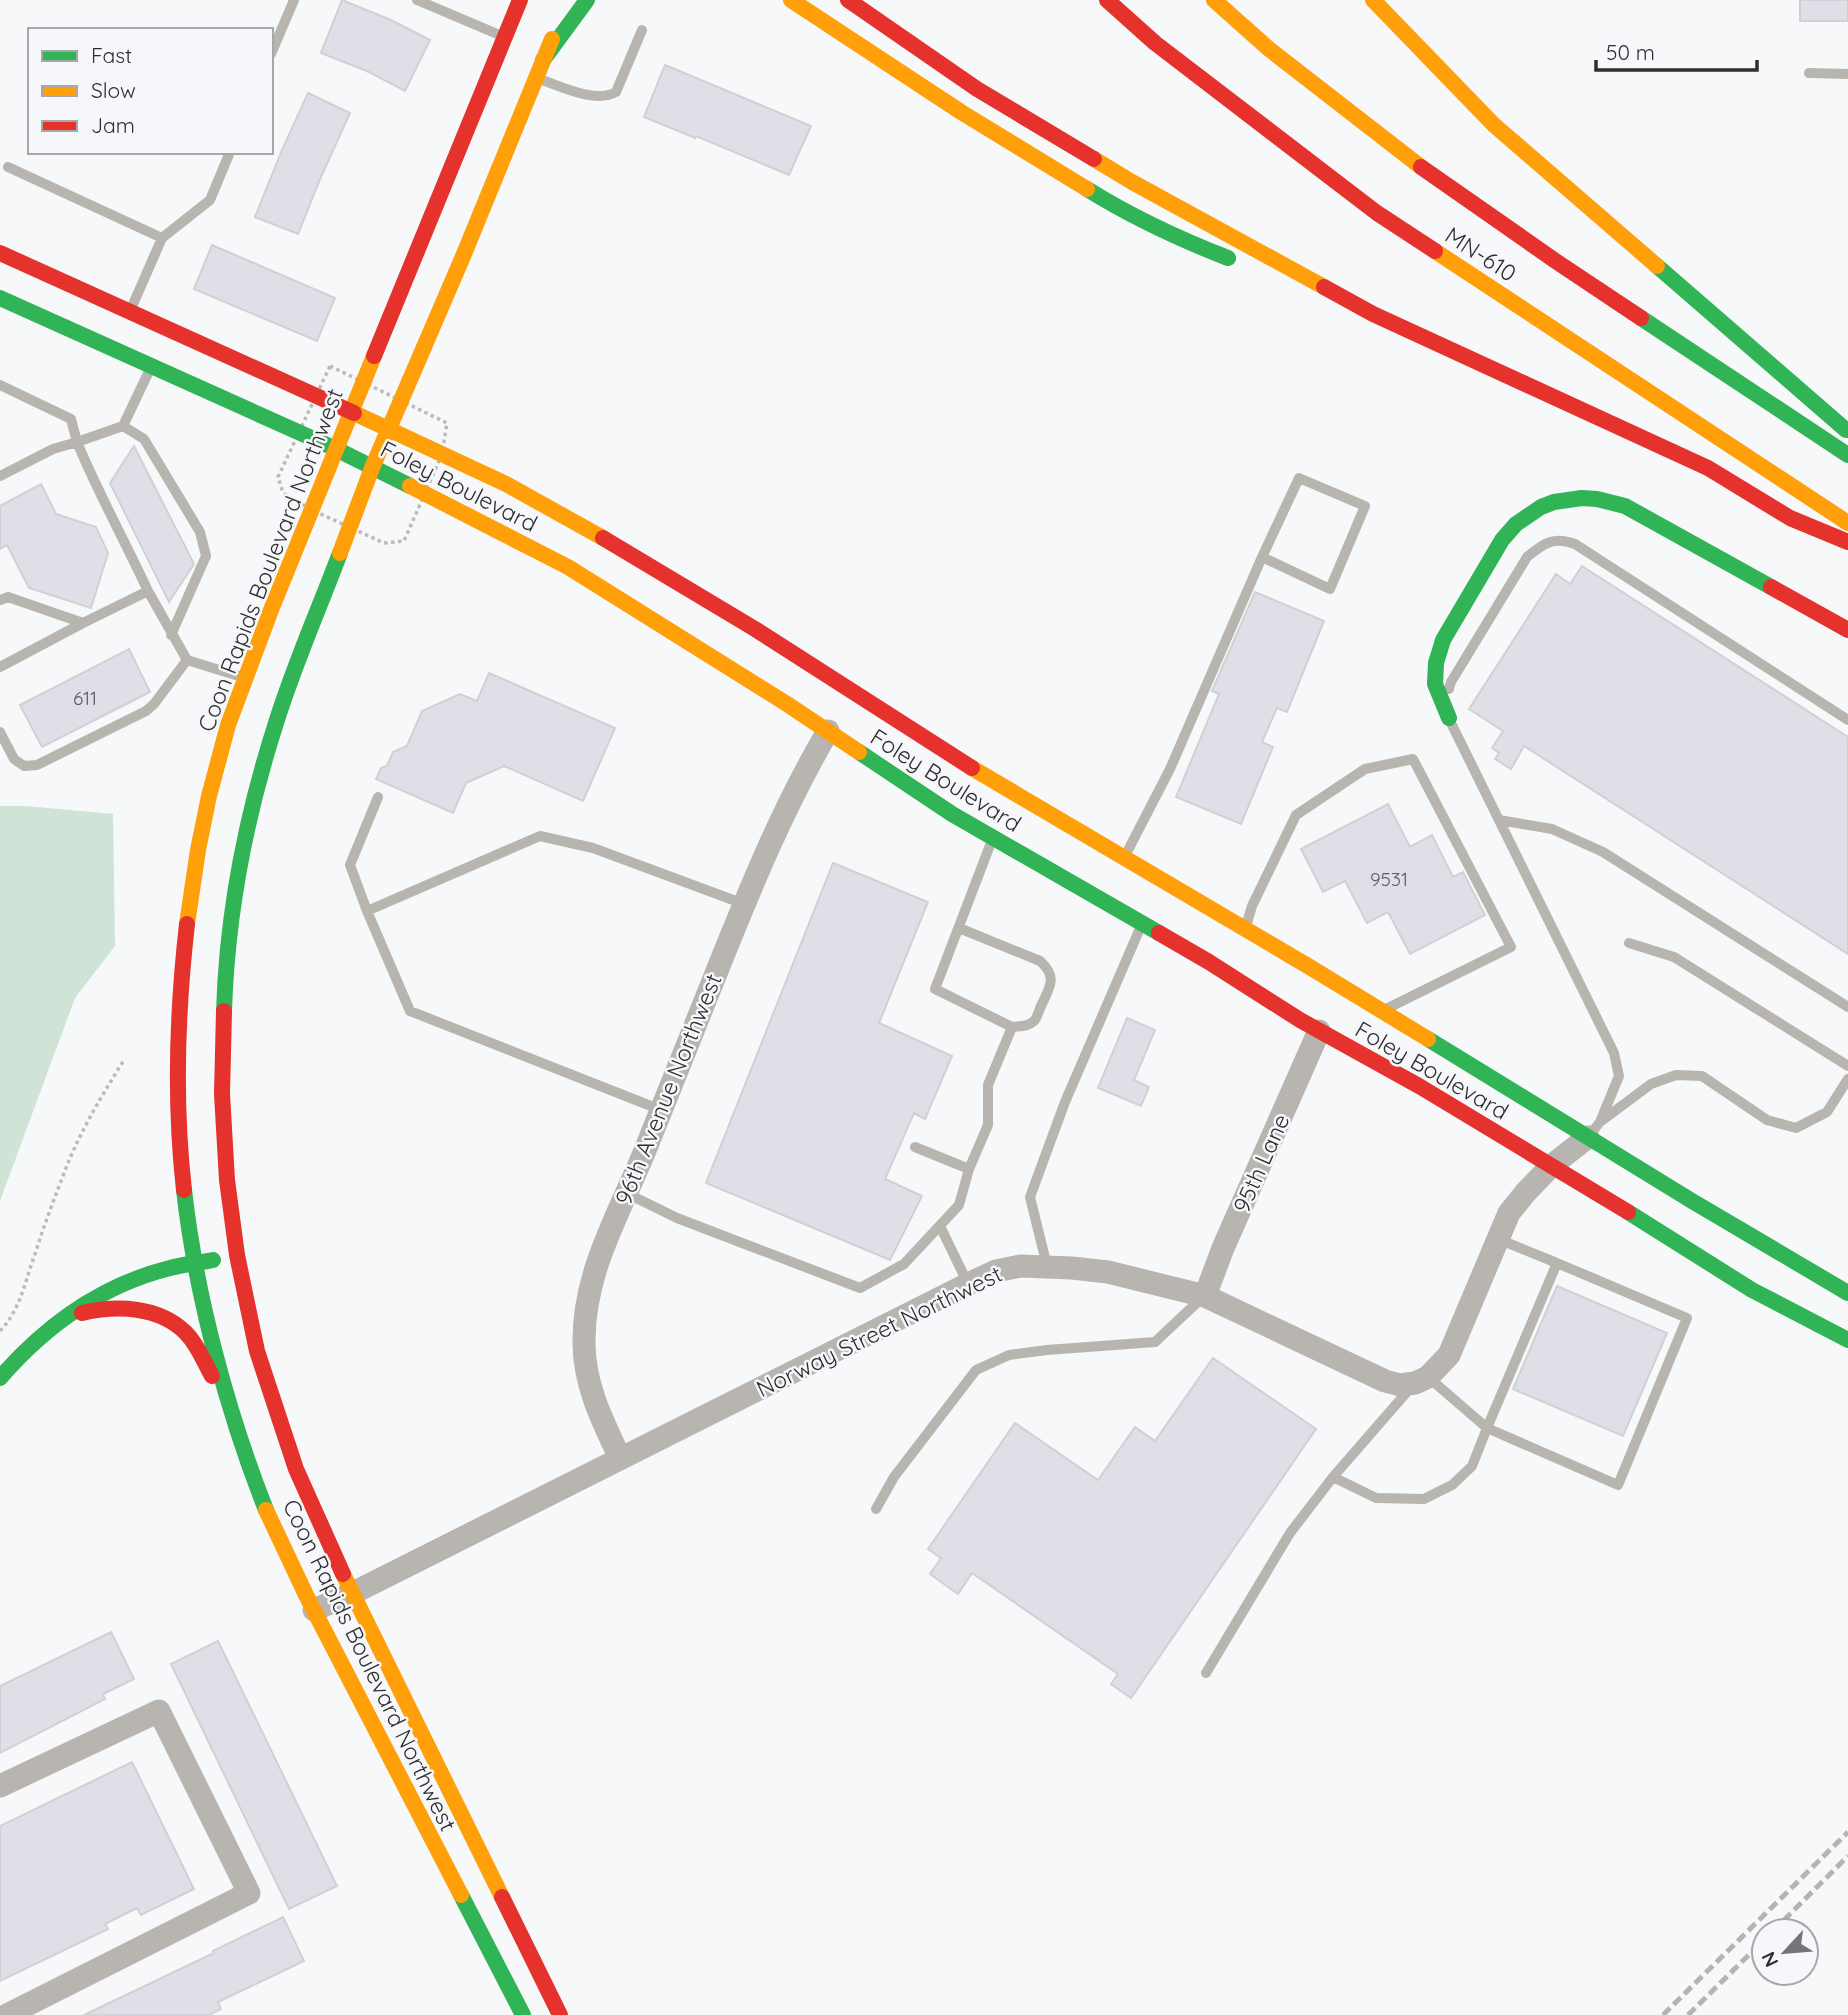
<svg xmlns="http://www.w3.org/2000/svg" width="1848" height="2015" font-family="Quicksand,sans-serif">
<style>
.green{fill:#d0e3d7}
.building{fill:#dedfe7;stroke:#d0d1d3;stroke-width:2}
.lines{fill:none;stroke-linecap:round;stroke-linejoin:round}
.path{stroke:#bdbbb9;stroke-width:3.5;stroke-dasharray:3.5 3.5;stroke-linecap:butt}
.lane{stroke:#b8b4b0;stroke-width:10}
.street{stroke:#b8b4b0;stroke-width:23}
.fast{stroke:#30b455;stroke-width:16}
.slow{stroke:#ff9f0a;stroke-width:16}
.jam{stroke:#e5322d;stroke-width:16}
.rail{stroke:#b6b4b3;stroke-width:5;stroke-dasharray:10 5;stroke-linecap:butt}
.labels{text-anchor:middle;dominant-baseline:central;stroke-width:5;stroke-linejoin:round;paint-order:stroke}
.number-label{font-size:19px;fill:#5b5b5e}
.street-label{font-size:23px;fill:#2e2e2f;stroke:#f6f7fb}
</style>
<rect width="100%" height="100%" fill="#f7f8fa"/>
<path class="green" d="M0,806H26L113,814L115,946L75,998L0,1201Z"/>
<path class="building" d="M342,0L391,20L430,40L405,91L369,72L321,53Z
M1800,0H1848V21H1800Z
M665,65L811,126L789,175L696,136L695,138L644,117Z
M308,93L350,113L321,177L298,234L255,217L282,150Z
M212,245L335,298L317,341L194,289Z
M134,446L194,564L169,602L110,483Z
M41,484L56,514L96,527L108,553L91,608L29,588L7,545L0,549V506Z
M1582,566L1848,737V954L1524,746L1511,769L1495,759L1499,753L1492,748L1503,731L1469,709L1556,574L1570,584Z
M1255,592L1324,621L1287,712L1277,708L1262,742L1273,747L1241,824L1176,797L1219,694L1212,691Z
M129,649L150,692L42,747L20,705Z
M489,673L615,728L583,801L504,766L466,783L453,813L376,779L381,768L387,766L393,752L407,746L422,711L460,694L477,701Z
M1388,804L1410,847L1432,835L1453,877L1463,872L1485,915L1410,954L1388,912L1367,923L1345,881L1323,892L1301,849Z
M833,863L928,902L879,1023L952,1056L925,1119L914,1113L885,1179L922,1196L890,1260L706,1183Z
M1127,1018L1155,1030L1134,1080L1149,1087L1141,1106L1098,1088Z
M1557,1286L1667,1333L1623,1436L1513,1389Z
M1213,1358L1316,1429L1131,1698L1111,1684L1118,1674L972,1573L958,1594L930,1574L941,1558L928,1549L1015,1423L1098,1480L1135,1427L1155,1441Z
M111,1632L134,1679L103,1694L105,1699L0,1753V1686Z
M218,1641L337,1886L289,1909L171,1664Z
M132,1762L194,1889L141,1915L137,1908L105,1924L108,1929L0,1981V1826Z
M283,1917L304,1961L218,2002L221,2009L209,2015H84L214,1953L213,1951Z"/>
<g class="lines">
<path class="path" d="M330,366L447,423L442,454L404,541L384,543L312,510L283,493L278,477Z
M0,1331C21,1309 25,1281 35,1254C44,1225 55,1197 66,1168C81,1130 102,1095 124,1060"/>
<path class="lane" d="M417,0L502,36
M271,54L294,0
M1809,73L1848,74
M539,79C561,86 595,104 616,92L642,30
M8,167L162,238
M131,309L162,238L210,200L230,152
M0,385L71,419L77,442L123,426L150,369
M123,426L144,439L200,532L206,556L171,635
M0,476L53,449L77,442C98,493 125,541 148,591
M0,600L8,597L83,623L148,591L187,660L242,677
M0,667L83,623
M1449,689L1451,682L1527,557C1544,543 1554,536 1575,544L1848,720
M1452,725L1614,1053L1619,1076L1600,1122L1589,1136
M0,732L14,759L24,766L37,765L146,711L154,704L187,660
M1499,820L1552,829L1603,852L1848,1007
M1125,856L1170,769L1262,557L1330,589L1365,506L1299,478L1262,557
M367,911L350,865L378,797
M1246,926L1252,906L1296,815L1365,769L1413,759L1511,947L1388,1008
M959,928L1040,961C1058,977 1050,987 1041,1006C1039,1010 1037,1018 1034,1021C1028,1027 1019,1026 1012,1027
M1629,943L1674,957L1848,1066
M661,1110L410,1011L367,911L540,836L593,848L744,904
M1600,1122L1651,1084L1676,1075L1702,1076L1767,1120L1796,1128L1827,1112L1848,1079
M915,1147L969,1169
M626,1193L677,1218L860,1288L904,1264L959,1205L969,1169L988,1125V1085L1012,1027L935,989L992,840
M940,1226L968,1284
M1047,1266L1030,1197L1065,1102L1141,926
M1428,1377L1487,1428L1618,1485L1687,1318L1557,1263
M1333,1477L1376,1498L1424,1499L1452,1485L1472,1466L1487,1428L1557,1263L1498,1239
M876,1509L894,1477L976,1370L1009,1355L1047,1350L1155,1342L1203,1297
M1206,1673L1290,1533L1333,1477L1413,1385"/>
<path class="street" d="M1205,1296L1223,1248L1319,1031
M620,1458C603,1422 584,1385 584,1343C583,1268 624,1206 650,1138C673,1081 696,1024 719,966C751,886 784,806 828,731
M314,1610L353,1593L968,1284L996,1271L1021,1266L1072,1268L1108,1272L1205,1296L1385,1381L1400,1385L1415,1383L1428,1377L1449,1355L1509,1213L1526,1192L1551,1166L1588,1137
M0,1786L159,1711L249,1893L7,2015"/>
<path class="fast" d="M543,60L587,0
M1087,189C1132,217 1179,239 1228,258
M1657,266L1846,430
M0,298L336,449L410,486
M1641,318L1848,455
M1449,718L1435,684L1436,663L1443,640L1502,540L1516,524L1541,507L1554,502L1582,498L1597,499L1625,506L1771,587
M859,752L952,814L1159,933
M224,1011C227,914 246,816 276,723C294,665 319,609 340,553
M1428,1039L1692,1201L1848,1293
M184,1190C196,1296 227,1411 266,1510
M1628,1212L1752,1290L1848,1340
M0,1378C46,1325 102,1285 170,1268C184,1264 199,1263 213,1260
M461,1895L523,2015"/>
<path class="slow" d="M791,0L961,112L1087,189
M1214,0L1269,49L1421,167
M1373,0L1494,125L1657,266
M1094,159L1132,182L1324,287
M1435,251L1848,523
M354,413L506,484L603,538
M410,486L568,567L787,704L859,752
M340,553L372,468L464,254L552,39
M972,768L1308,966L1428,1039
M187,924L198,850L209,796L228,725L271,610L374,356
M266,1510L306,1595L461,1895
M343,1574L502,1897"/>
<path class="jam" d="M848,0L977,89L1094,159
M1107,0L1155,43L1377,213L1435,251
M1421,167L1557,262L1641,318
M0,253L354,413
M1324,287L1373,314L1708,468L1790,518L1848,542
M374,356L520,0
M603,538L755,629L972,768
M1771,587L1848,630
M1159,933L1209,962L1300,1020L1419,1086L1628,1212
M224,1011L222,1094L227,1180L237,1255L257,1351L296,1469L343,1574
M184,1190C174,1102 177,1012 187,924
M82,1313C117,1305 159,1306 186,1333C198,1345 204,1362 212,1376
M502,1897L560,2015"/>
<path class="rail" d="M1773,1931L1848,1856
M1663,2015L1848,1832
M1688,2015L1764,1940"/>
</g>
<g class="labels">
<g class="number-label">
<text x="85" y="698">611</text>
<text x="1389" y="879">9531</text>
</g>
<g class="street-label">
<text transform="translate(1481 254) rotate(33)">MN-610</text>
<text transform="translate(459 486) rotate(27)">Foley Boulevard</text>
<text transform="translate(270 560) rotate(-69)">Coon Rapids Boulevard Northwest</text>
<text transform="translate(946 780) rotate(32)">Foley Boulevard</text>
<text transform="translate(1432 1070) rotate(30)">Foley Boulevard</text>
<text transform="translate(668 1089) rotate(-68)">96th Avenue Northwest</text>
<text transform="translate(1261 1163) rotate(-66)">95th Lane</text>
<text transform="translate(879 1331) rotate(-26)">Norway Street Northwest</text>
<text transform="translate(370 1665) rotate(64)">Coon Rapids Boulevard Northwest</text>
</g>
</g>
<rect x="28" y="28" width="245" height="126" fill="#f6f7fb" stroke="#a6a7a9" stroke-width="2"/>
<rect x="42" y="51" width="35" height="10" fill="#30b455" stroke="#a6a7a9" stroke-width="2"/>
<text x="91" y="63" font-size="21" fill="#2e2e2f">Fast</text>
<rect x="42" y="86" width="35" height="10" fill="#ff9f0a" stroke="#a6a7a9" stroke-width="2"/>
<text x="91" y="98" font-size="21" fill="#2e2e2f">Slow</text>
<rect x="42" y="121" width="35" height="10" fill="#e5322d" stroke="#a6a7a9" stroke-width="2"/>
<text x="91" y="133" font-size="21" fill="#2e2e2f">Jam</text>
<g transform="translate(1785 1952) rotate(244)"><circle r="33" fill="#f6f7fb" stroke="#a6a7a9" stroke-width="2"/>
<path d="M0-5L12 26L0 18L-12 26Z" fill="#747576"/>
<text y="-10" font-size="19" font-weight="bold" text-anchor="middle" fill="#2e2e2f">N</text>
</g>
<path d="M1596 60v10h161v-10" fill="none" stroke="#2e2e2f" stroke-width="3.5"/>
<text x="1606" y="60" font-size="21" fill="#2e2e2f" stroke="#f6f7fb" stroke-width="5" paint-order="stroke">50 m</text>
</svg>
